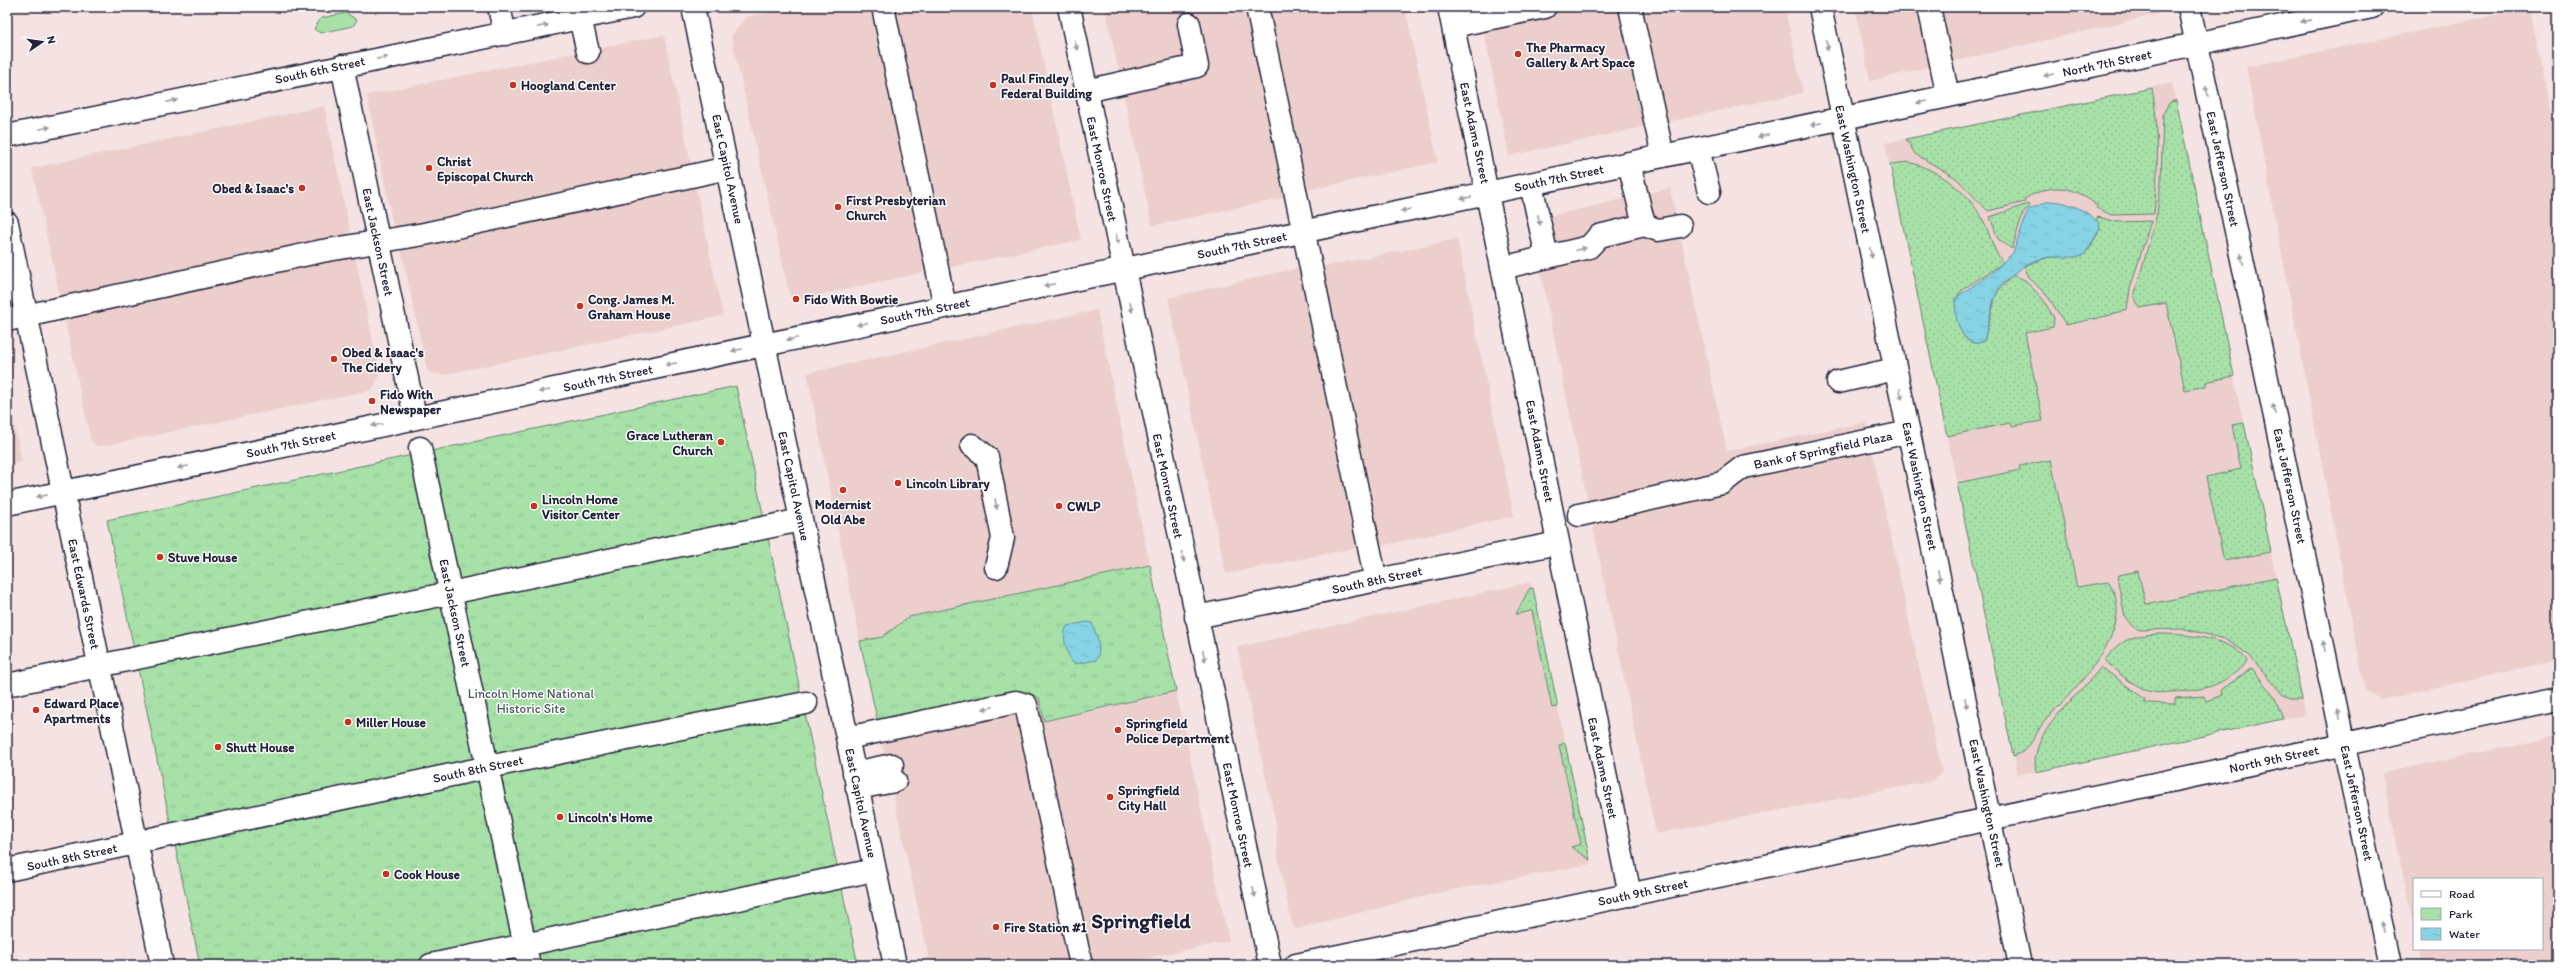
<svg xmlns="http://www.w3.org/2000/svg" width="2565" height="972" font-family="Itim,sans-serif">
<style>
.built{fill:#eccfcd}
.grass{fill:url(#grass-dots);stroke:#648271}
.park{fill:url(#park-tufts);stroke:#648271}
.garden{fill:#a7e1a7;stroke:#648271}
.water{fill:url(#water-ripples);stroke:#5e8ca1}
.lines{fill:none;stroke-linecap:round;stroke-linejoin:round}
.minor-casing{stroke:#22223b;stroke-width:25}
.major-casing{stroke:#22223b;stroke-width:25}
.minor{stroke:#fff;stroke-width:22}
.major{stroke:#fff;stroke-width:22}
.oneway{fill:#9c9ca7}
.poi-dot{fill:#c8321e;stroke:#fff;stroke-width:1.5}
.labels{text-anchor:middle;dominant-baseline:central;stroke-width:3;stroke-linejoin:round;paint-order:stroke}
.poi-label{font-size:13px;font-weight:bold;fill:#22223b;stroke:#fff;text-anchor:start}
.street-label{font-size:13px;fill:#22223b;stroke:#fff}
.park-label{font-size:13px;fill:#4a5b5b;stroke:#fff}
.town-label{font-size:21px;font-weight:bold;fill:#22223b;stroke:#fff}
</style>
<defs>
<pattern id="grass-dots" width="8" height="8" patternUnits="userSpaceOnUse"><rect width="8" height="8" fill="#a7e1a7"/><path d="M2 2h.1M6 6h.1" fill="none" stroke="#8fc191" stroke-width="1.8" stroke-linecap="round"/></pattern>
<pattern id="park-tufts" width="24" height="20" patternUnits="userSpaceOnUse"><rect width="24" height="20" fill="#a7e1a7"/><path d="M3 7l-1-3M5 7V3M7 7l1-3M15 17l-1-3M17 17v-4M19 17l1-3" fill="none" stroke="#8fc191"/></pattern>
<pattern id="water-ripples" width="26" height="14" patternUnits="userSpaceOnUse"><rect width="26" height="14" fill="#86d3e5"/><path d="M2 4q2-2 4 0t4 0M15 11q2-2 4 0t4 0" fill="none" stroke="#73b5c5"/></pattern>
</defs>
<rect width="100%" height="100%" fill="#f4e3e2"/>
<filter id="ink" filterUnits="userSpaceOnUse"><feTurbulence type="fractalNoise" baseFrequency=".025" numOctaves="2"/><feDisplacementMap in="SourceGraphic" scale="8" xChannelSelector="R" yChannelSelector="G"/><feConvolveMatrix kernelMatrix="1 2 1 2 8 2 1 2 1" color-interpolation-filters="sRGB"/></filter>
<g filter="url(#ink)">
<path class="built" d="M794,7H873L930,271L791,301L731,36L746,17Z
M888,7H1032L1081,240L942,269Z
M1105,7H1248L1289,197L1152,226Z
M1264,7H1405L1438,162L1303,191Z
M1479,7H1785L1803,93L1509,156Z
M1855,7H2157L2159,14L1870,81Z
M2529,8L2558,148V660L2381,700L2365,690L2246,67Z
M664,35L723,316L442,375L431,373L427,370L400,244L394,231L367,95Z
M2172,83L2305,715L2018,775L1885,143Z
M324,106L380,375L372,390L98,447L91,441L32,168Z
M1670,188L1727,451L1866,422L1942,772L1933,781L1656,834L1533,235L1543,218Z
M1457,239L1514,516L1376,547L1316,268Z
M1302,267L1361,547L1226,574L1168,298Z
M1097,310L1150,565L909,617L882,637L860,641L807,373Z
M7,390L22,462L7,465Z
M1531,582L1591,864L1442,892L1296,929L1292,924L1278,858L1276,825L1237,647Z
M1176,691L1229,941L1114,965H930L878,724L1027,692L1039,698L1044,721Z
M2558,736V965H2422L2418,949H2542V879H2414V928L2382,773Z"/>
<path class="grass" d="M2152,88C2160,130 2158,172 2154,214L2111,215L2097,208L2098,206C2070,185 2055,182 2024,199L2025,202L1988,211L1956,178L1915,154L1906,139Z
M2176,100L2234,376L2206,382V386L2185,390L2166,303L2140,308L2134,297L2157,214L2161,181L2163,114L2169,103Z
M1909,162C1942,171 1972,195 1986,226C1991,239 1994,251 2003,263L1962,290L1955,300C1956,316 1960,352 1984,341L1997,292L2013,275L2025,280L2043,299L2054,318L2053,327L2025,333L2043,421L2011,426L2010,423L1947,436L1890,164Z
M2028,204L2029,206L2023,213L2012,249L1998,239L1990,217Z
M2098,217L2117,222L2151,221L2130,289L2127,309L2120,313L2066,325L2048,297L2029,277L2024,266L2049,257L2082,256L2089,249L2100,229L2096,219Z
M2244,423L2271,552L2224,561L2206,477L2241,469L2232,425Z
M2051,460L2077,587L2108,582C2142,629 2072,690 2045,721C2033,735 2032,751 2013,756L1957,483L2020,470L2019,466Z
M2138,571L2146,605L2276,577L2302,699H2293L2283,695L2250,656L2228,640L2185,629L2140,630L2132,626L2125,617L2118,582L2119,575Z
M1533,588L1558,707L1552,708L1532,611L1516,614L1529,589Z
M2162,634C2185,634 2235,638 2247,661C2227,685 2203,691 2173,692C2165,692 2155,694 2148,691C2134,685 2115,672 2105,660C2123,637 2134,635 2162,634Z
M2101,667L2145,699V703L2175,704V698L2204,696L2206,701L2222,695L2221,690L2252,668L2275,698L2283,719L2036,772C2027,733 2080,695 2101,667Z
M1565,743L1590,860L1571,847L1581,844L1559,745Z"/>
<path class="park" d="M736,386L858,965H200L107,520Z
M1150,565L1176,691L1044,721L1039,698L1027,692L878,724L860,641L882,637L909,617Z"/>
<path class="garden" d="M346,13L357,20L353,26L320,33L314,29L321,18Z"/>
<path class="water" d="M2049,201C2067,201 2087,210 2099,223L2100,229L2085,254L2078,257H2049L2034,261L2025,265L2001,285L1994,299L1984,341C1962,353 1950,311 1958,296L1993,272L2013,253L2028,210Z
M1087,622L1092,623C1096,635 1103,649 1096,660L1075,664L1071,661C1067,651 1061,637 1067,626Z"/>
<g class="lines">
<defs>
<path id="minor" d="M499,7L505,34
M693,7L895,965
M883,7L945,307
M1069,7L1270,965
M1257,7L1376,581
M1449,7C1511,303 1568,599 1630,895
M1630,7L1663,156
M1820,7L2020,965
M1929,7L1948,96
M580,18L588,52
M1453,26L1545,7
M342,66L415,417
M1086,91L1197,66L1189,24
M1698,149L1709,192
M1629,163L1644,225
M1531,184L1547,257
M7,223L162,965
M1502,268L1589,247L1599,236L1644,225L1658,230L1680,226
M7,320L322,251L424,234L728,168
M1838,382L1895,369
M972,445L987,457L1003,538L996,567
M420,448L529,965
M7,504L2372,7
M1579,515L1722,483L1743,467L1909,432
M1196,617L1558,543
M7,685L801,520
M847,738L1016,702L1026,705L1081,965
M854,773L892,765
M857,788L895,781
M151,839L517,761L806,703
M7,870L136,843
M431,965L874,870"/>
<path id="major" d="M2189,7L2390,965
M7,136L633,7
M1296,965L2558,699"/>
</defs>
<use href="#minor" class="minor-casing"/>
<use href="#major" class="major-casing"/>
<use href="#minor" class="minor"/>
<use href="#major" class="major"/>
</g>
<defs><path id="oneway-solid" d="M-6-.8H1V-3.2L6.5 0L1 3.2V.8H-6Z"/></defs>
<g class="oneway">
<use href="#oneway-solid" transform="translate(2306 21) rotate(168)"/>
<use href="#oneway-solid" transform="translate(543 26) rotate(-11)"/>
<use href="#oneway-solid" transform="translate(1076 45) rotate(79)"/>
<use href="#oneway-solid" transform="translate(1827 45) rotate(79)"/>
<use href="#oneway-solid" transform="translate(382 58) rotate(-11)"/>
<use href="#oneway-solid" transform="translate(2049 75) rotate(168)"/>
<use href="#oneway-solid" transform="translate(2207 91) rotate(-102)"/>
<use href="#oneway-solid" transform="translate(172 101) rotate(-12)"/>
<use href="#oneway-solid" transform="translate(1922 102) rotate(168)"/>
<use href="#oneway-solid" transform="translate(1816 124) rotate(168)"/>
<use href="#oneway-solid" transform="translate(45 128) rotate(-12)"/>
<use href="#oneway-solid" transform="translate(1763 136) rotate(168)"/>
<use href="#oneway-solid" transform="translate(1466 198) rotate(168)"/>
<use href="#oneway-solid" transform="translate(1406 210) rotate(168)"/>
<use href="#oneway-solid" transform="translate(1539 220) rotate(78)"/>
<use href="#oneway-solid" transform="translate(1117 239) rotate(79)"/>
<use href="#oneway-solid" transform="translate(1581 249) rotate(-13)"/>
<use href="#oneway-solid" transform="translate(1871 253) rotate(78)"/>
<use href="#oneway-solid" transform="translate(2242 259) rotate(-102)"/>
<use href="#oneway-solid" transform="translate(1049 285) rotate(168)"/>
<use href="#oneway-solid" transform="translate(1131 307) rotate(78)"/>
<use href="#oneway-solid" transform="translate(862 324) rotate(168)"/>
<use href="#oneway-solid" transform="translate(792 339) rotate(168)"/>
<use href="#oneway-solid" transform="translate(737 350) rotate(168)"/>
<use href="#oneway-solid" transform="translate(671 364) rotate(168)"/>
<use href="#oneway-solid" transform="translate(544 391) rotate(168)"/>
<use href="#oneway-solid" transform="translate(1901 394) rotate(78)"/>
<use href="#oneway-solid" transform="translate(2274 409) rotate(-102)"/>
<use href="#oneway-solid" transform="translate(377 425) rotate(168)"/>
<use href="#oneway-solid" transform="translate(183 467) rotate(168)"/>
<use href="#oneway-solid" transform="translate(42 496) rotate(168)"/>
<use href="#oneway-solid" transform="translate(996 504) rotate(79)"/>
<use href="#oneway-solid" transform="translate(1183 557) rotate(78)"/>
<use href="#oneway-solid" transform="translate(1939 576) rotate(78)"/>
<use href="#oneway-solid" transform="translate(2324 646) rotate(-102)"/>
<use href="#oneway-solid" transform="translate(1204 656) rotate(78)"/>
<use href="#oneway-solid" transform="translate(1966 703) rotate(78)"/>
<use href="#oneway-solid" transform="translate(988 708) rotate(168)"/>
<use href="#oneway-solid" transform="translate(2339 714) rotate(-102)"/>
<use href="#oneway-solid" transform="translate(1254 892) rotate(78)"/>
<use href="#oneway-solid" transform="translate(2383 927) rotate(-102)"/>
</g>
</g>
<g class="poi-dot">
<circle cx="1518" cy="54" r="4"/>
<circle cx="513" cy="85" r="4"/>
<circle cx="993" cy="85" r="4"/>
<circle cx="429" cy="168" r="4"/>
<circle cx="302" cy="188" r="4"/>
<circle cx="838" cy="207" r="4"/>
<circle cx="796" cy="299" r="4"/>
<circle cx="580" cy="306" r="4"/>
<circle cx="334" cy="359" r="4"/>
<circle cx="372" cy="401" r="4"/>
<circle cx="721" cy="442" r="4"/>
<circle cx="898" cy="483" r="4"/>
<circle cx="843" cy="490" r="4"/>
<circle cx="534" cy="506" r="4"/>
<circle cx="1059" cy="506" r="4"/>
<circle cx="160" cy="557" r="4"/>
<circle cx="36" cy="710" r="4"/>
<circle cx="348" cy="722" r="4"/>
<circle cx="1118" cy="730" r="4"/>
<circle cx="218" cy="747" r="4"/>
<circle cx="1110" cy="797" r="4"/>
<circle cx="560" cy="817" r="4"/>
<circle cx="386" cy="874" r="4"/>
<circle cx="996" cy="927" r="4"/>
</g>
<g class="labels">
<g class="poi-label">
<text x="1526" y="47">The Pharmacy<tspan x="1526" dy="15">Gallery &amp; Art Space</tspan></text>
<text x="1001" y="78">Paul Findley<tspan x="1001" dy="15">Federal Building</tspan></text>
<text x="521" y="85">Hoogland Center</text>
<text x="437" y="161">Christ<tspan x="437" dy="15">Episcopal Church</tspan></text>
<text x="294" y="188" text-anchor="end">Obed &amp; Isaac's</text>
<text x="846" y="200">First Presbyterian<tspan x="846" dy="15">Church</tspan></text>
<text x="588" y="299">Cong. James M.<tspan x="588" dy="15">Graham House</tspan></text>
<text x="804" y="299">Fido With Bowtie</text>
<text x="342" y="352">Obed &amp; Isaac's<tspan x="342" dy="15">The Cidery</tspan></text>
<text x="380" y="394">Fido With<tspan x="380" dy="15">Newspaper</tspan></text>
<text x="713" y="435" text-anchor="end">Grace Lutheran<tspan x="713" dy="15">Church</tspan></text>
<text x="906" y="483">Lincoln Library</text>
<text x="542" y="499">Lincoln Home<tspan x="542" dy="15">Visitor Center</tspan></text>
<text x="843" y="504" text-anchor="middle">Modernist<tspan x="843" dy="15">Old Abe</tspan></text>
<text x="1067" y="506">CWLP</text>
<text x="168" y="557">Stuve House</text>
<text x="44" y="703">Edward Place<tspan x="44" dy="15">Apartments</tspan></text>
<text x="356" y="722">Miller House</text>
<text x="1126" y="723">Springfield<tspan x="1126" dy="15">Police Department</tspan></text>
<text x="226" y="747">Shutt House</text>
<text x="1118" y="790">Springfield<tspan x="1118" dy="15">City Hall</tspan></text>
<text x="568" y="817">Lincoln's Home</text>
<text x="394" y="874">Cook House</text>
<text x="1004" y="927">Fire Station #1</text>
</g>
<g class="street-label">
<text transform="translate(2107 63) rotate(-12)">North 7th Street</text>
<text transform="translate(320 70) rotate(-12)">South 6th Street</text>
<text transform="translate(1475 133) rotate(78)">East Adams Street</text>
<text transform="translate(728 169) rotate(78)">East Capitol Avenue</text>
<text transform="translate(1102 169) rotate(78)">East Monroe Street</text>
<text transform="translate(1853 169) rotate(78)">East Washington Street</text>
<text transform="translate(2223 169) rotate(78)">East Jefferson Street</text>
<text transform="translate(1559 178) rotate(-12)">South 7th Street</text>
<text transform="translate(378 242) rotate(78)">East Jackson Street</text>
<text transform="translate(1242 245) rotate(-12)">South 7th Street</text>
<text transform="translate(925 311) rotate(-12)">South 7th Street</text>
<text transform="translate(608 378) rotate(-12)">South 7th Street</text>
<text transform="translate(291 444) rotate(-12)">South 7th Street</text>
<text transform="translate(1823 450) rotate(-12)">Bank of Springfield Plaza</text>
<text transform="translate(1540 451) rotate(79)">East Adams Street</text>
<text transform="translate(794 486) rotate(78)">East Capitol Avenue</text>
<text transform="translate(1168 486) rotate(78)">East Monroe Street</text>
<text transform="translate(1920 486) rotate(78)">East Washington Street</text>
<text transform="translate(2290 486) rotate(78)">East Jefferson Street</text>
<text transform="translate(1377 580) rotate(-12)">South 8th Street</text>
<text transform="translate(84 594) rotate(78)">East Edwards Street</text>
<text transform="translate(455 613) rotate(78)">East Jackson Street</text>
<text transform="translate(2274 759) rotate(-12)">North 9th Street</text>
<text transform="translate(1603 768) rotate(78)">East Adams Street</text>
<text transform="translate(478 769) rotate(-12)">South 8th Street</text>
<text transform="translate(861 803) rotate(78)">East Capitol Avenue</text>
<text transform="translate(1987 803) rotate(78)">East Washington Street</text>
<text transform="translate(2357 803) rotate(78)">East Jefferson Street</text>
<text transform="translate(1238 815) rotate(78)">East Monroe Street</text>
<text transform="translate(72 857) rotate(-12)">South 8th Street</text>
<text transform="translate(1643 892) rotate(-12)">South 9th Street</text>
</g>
<g class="park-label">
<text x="531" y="693">Lincoln Home National<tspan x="531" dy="15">Historic Site</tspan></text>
</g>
<g class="town-label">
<text x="1141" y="920">Springfield</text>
</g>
</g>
<rect width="2565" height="972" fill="none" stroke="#fff" stroke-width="24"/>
<rect x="12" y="12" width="2541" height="948" fill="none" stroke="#22223b" stroke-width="1.5" filter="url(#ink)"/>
<rect x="2413" y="878" width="130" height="72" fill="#ffffff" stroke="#a7a7b1"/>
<rect x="2421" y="891" width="20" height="6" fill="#ffffff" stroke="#a7a7b1"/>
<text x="2449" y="898" font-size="12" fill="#22223b">Road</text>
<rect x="2421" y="908" width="20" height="12" fill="url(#park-tufts)" stroke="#a7a7b1"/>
<text x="2449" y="918" font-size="12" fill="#22223b">Park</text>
<rect x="2421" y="928" width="20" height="12" fill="url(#water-ripples)" stroke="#a7a7b1"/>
<text x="2449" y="938" font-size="12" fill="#22223b">Water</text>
<g transform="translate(42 42) rotate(77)" stroke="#ffffff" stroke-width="3" paint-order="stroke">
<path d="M0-3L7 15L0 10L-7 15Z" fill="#22223b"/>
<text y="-6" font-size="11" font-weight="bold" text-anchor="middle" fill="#22223b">N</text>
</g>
</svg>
